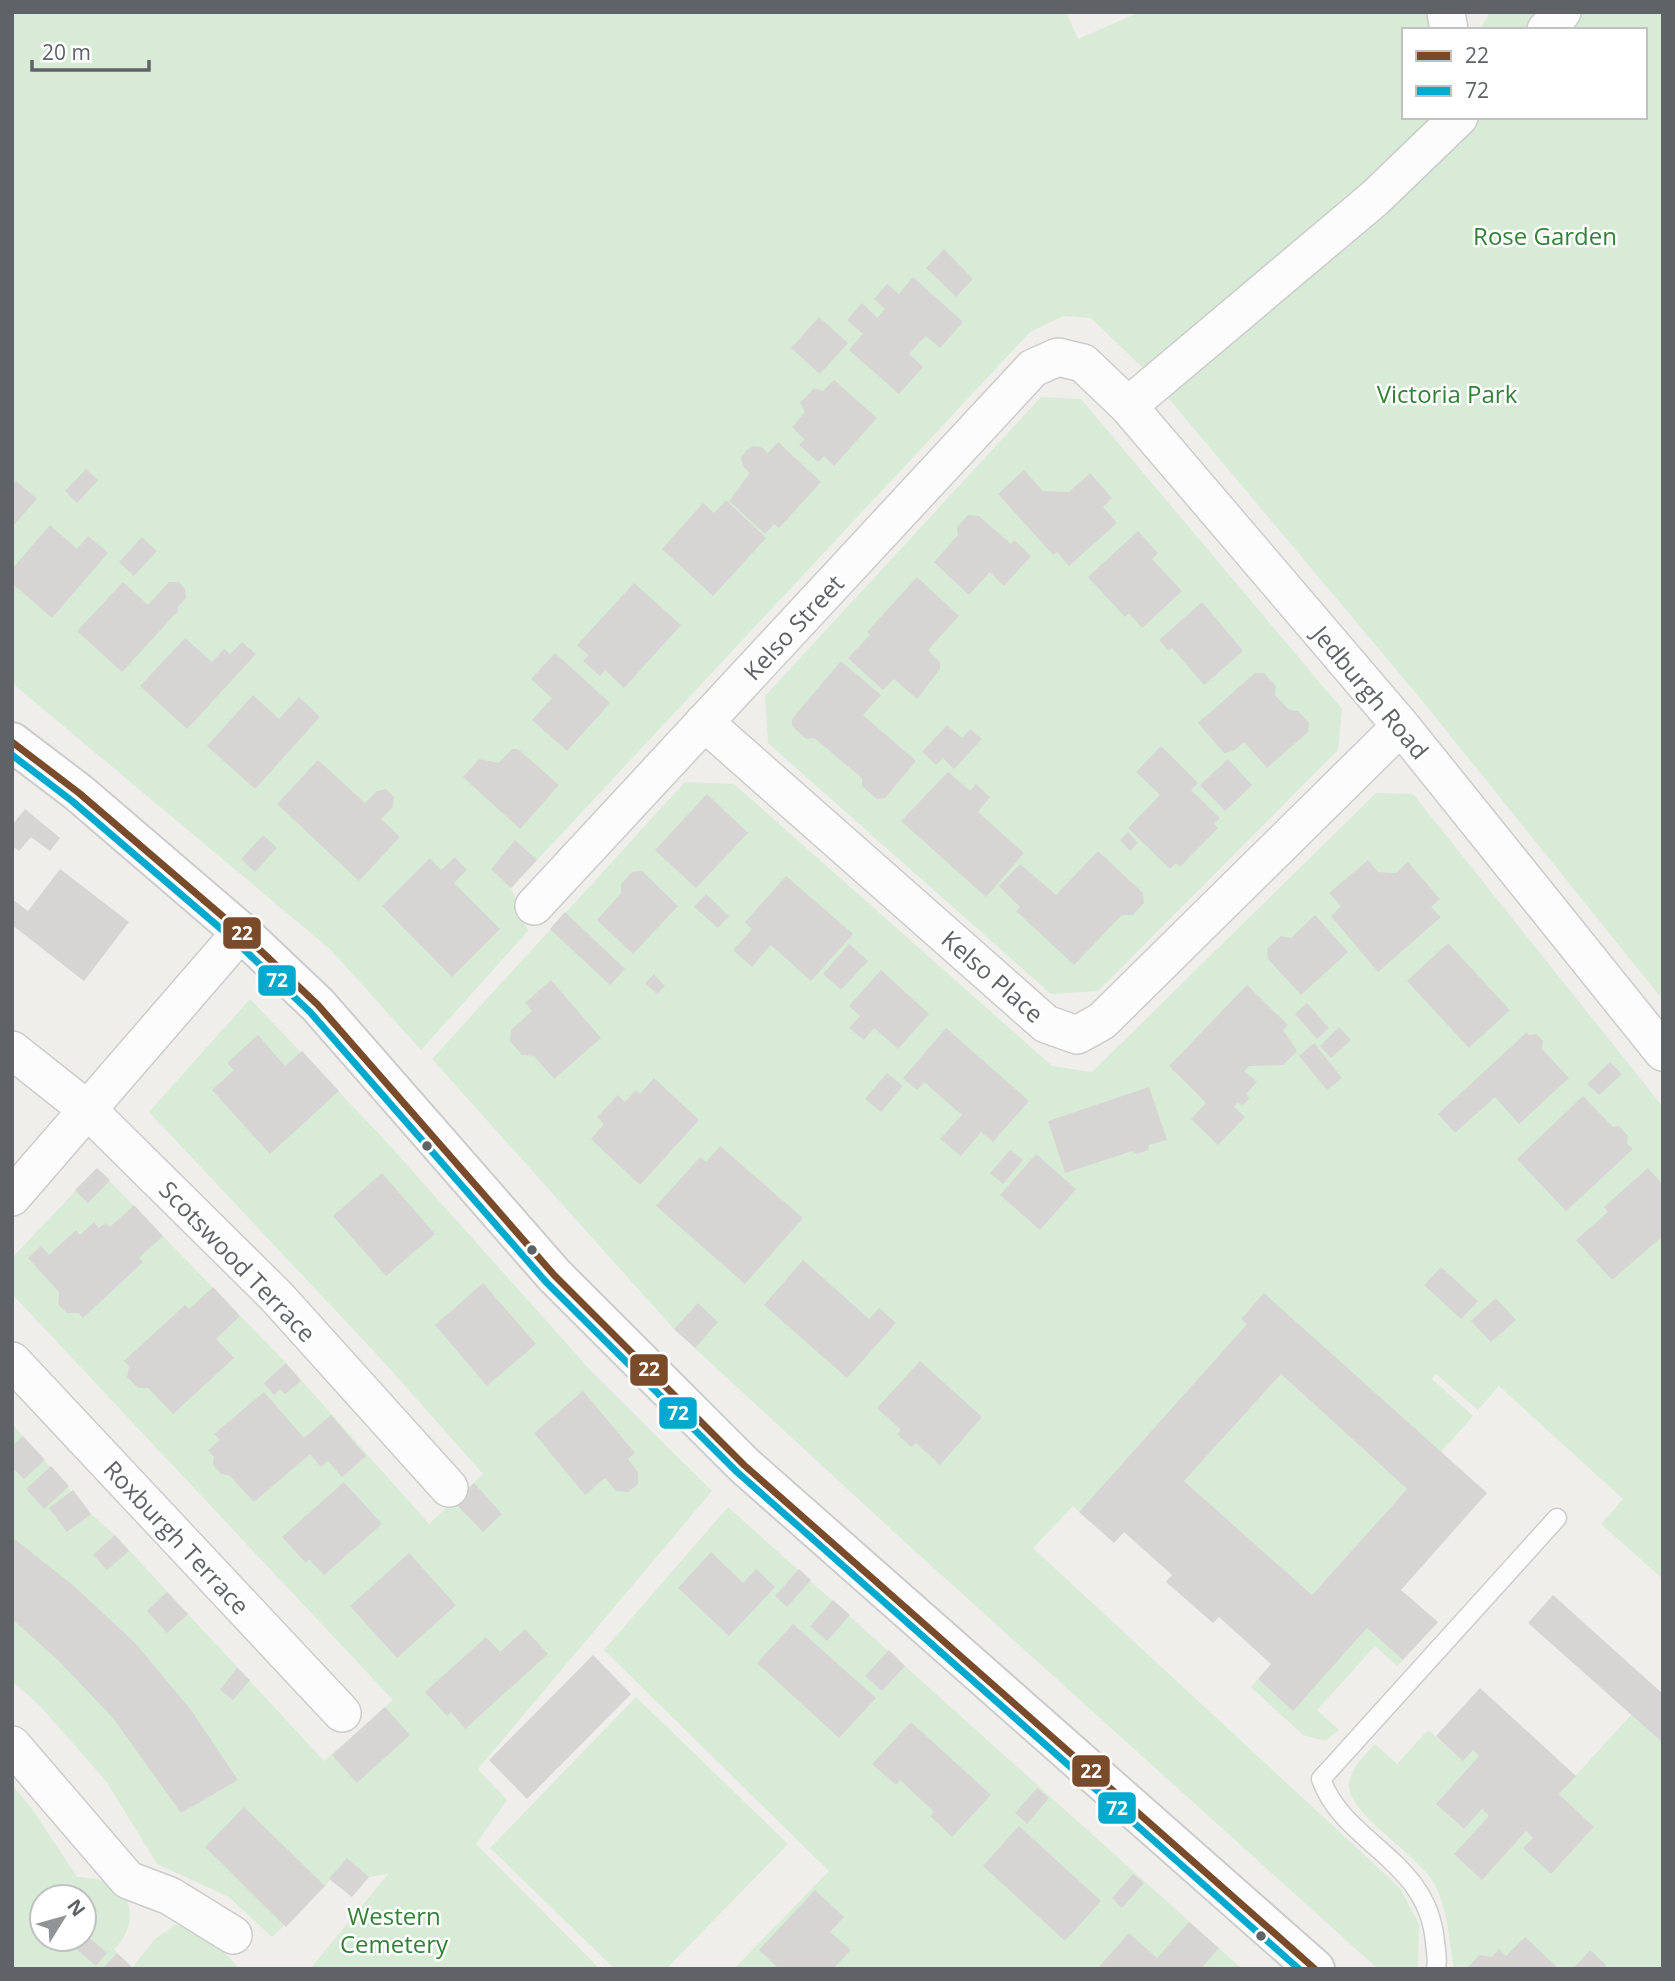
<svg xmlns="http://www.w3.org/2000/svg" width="1675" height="1981" font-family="'Open Sans',sans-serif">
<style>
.green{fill:#d8ebd6;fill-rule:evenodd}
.building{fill:#d6d5d3;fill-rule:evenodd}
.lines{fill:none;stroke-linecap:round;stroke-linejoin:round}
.service-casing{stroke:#cbcccc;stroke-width:21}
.minor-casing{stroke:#cbcccc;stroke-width:40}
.tertiary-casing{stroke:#cbcccc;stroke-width:42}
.service{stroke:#fdfcfc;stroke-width:18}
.minor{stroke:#fdfcfc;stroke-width:37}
.tertiary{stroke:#fdfcfc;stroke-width:38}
.bus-1-casing{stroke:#fff;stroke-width:12}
.bus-2-casing{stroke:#fff;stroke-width:12}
.bus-1{stroke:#7a4b2a;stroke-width:7}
.bus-2{stroke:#00a9ce;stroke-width:7}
.bus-dot{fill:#5f6368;stroke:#fff;stroke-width:2.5}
.labels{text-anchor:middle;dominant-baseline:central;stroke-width:5;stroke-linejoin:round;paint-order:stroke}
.park-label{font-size:24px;fill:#348238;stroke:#fff}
.street-label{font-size:24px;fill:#5f6368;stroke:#fff}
.line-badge{stroke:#fff;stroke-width:2.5}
.badge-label{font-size:19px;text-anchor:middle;font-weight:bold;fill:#fff}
</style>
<rect width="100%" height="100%" fill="#efeeea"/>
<path class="green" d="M12,12H1066L1078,39L1140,12H1429L1431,30H1404V117H1645V30H1480L1490,12H1663V1000L1420,698L1144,369L1091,318L1063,316L1030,332L511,888L528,931L421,1050L330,949L12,683Z
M1041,397L1081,399L1342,709L1338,750L1098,991L1051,994L768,743L765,696Z
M685,782L734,784L1052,1066L1092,1072L1376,793L1413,794L1663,1107V1579L1601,1524L1623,1499L1499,1386L1478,1410L1436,1374L1432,1379L1473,1416L1441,1452L1264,1294L1242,1319L1247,1324L1079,1512L1073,1506L1033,1548L1400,1888L1419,1924L1418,1969H1378L906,1543L674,1329L432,1059Z
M250,999L382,1137L592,1372L712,1491L478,1769L507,1800L476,1844L600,1969H310L388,1874L369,1877L347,1858L325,1886L272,1937L229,1897L157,1864L106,1781L40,1706L12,1681V1424L91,1514L115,1535L324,1761L393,1700L12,1294V1258L97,1168L286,1363L429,1524L483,1474L383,1361L149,1112Z
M1281,1374L1407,1489L1312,1595L1184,1481Z
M728,1507L1242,1969H734L829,1871L604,1650Z
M1367,1628L1403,1660L1397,1666L1375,1646L1317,1710L1339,1730L1325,1741L1303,1735L1251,1687L1258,1679L1293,1710Z
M636,1697L788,1844L666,1969H615L490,1848Z
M1631,1715L1663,1743V1969H1454C1449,1941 1448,1910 1435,1885C1421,1856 1346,1813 1349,1784C1351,1768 1364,1756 1375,1744L1397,1764L1428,1730L1463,1760L1473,1750L1479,1756L1436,1804L1464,1829L1482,1809C1497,1823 1519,1824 1533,1838L1524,1848L1551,1874L1594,1827L1559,1794Z
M12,1785L33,1810L77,1877C86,1878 97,1878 105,1882C138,1894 135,1929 114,1949L117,1953L102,1969H12ZM42,1897H84V1939H42Z
M175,1925L201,1928L240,1969H131L155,1939Z"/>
<path class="building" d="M944,249L973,279L956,297L926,268Z
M913,277L963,322L940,348L926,336L917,345L909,354L923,367L899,394L849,350L863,334L847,320L862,303L877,318L885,309L874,299L887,284L899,294Z
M819,317L848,343L820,374L791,348Z
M834,380L877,418L834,466L824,456L818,462L799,445L804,439L792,427L805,412L800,403L814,388L823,391Z
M778,442L821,482L779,528L774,524L765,534L729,501L750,473L743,466L741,458L746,451L753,446L761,447L768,453Z
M86,469L98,480L77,503L65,491Z
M1024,470L1043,491L1069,492L1090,473L1112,498L1103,507L1117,523L1069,566L1057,552L1053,555L998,494Z
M16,481L37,499L12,527V486Z
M726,500L766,538L713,596L662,549L703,503L714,513Z
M968,515L979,516L1011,544L1014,540L1031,556L1004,586L990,572L969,595L934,562L958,535L957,527Z
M50,525L77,549L88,536L108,553L52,618L12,583V569Z
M1138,531L1158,553L1152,559L1182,591L1142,628L1129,613L1125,617L1088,577Z
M142,537L157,551L134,576L119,562Z
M917,577L959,616L928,650L940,662V669L917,699L894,679L883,690L848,658L870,635L867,632Z
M123,582L148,605L169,582H179L185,589L186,598L177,608L179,610L122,672L77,631Z
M634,583L681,625L624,688L605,670L600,676L583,661L588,655L577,645Z
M1202,602L1243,651L1204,685L1172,648L1169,651L1159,640Z
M185,638L212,662L224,649L230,654L242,642L256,654L187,729L140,686Z
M555,653L610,703L567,751L532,720L552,698L531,679Z
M841,661L881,695L863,715L916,761L885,798L877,799L862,786V778L814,738L806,739L792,726V719Z
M1255,673H1264L1276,686L1275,695L1289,710L1298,711L1309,723L1308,732L1267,768L1244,742L1233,751L1224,753L1198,723Z
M253,695L279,719L299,697L320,717L255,789L207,746Z
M947,725L962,738L970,729L982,739L954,769L943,758L936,765L922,752Z
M1161,746L1198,783L1191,790L1220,818L1214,824L1218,828L1180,867L1176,863L1170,869L1128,828L1160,795L1136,772Z
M512,749H518L559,785L520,829L463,777L479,759L499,763Z
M1228,759L1252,785L1225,811L1200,785Z
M318,760L365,803L377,791L386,789L394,797L393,807L381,819L400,837L359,881L277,804Z
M948,772L970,791L976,784L990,797L978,812L1024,853L986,897L901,821Z
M707,794L748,833L696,888L655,850Z
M25,809L60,838L50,851L31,837L19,851L12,846V825Z
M1128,832L1138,843L1130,851L1120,840Z
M263,835L277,848L255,872L241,859Z
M515,840L537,860L511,888L491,869Z
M1098,851L1143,893L1144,903L1133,915H1122L1074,965L1016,911L1020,907L999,886L1020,864L1056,895Z
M455,857L467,870L454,883L500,929L452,977L382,906L430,858L441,870Z
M1368,860L1378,872L1396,873L1408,862L1440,899L1431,907L1441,917L1378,972L1331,916L1341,906L1329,893Z
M60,869L129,922L84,981L12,925V899L28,911Z
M642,871L678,906L633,954L597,920L621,893V884L632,872Z
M786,876L853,934L811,981L771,945L752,967L733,950L752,929L745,922Z
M706,894L729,916L718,928L694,907Z
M565,912L625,969L610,985L550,929Z
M1315,915L1348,952L1301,995L1268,959L1267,949L1281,936L1291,938Z
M1448,943L1510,1010L1469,1048L1407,981Z
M849,944L868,961L841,990L823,974Z
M881,970L929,1014L898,1049L874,1028L864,1040L849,1028L860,1016L849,1006Z
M654,974L665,986L657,994L645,983Z
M551,980L601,1038L554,1079L534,1056L522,1055L510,1041L511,1030L532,1011L525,1003Z
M1247,985L1288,1025L1283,1030L1297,1051L1283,1065L1249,1066L1244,1071L1257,1082L1247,1093L1249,1099L1243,1105L1237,1103L1234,1107L1245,1117L1218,1145L1191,1119L1206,1103L1169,1066Z
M1307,1003L1329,1028L1317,1039L1295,1014Z
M1339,1027L1351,1040L1331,1058L1320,1046Z
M946,1028L1029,1101L993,1142L981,1132L961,1156L940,1139L962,1115L924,1082L917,1090L903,1078Z
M1527,1032L1529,1035L1536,1034L1543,1041L1542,1049L1569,1078L1519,1124L1495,1097L1455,1133L1438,1114Z
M258,1035L285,1066L302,1051L339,1091L270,1154L212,1090L234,1070L227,1063Z
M1314,1043L1342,1078L1327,1090L1299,1056Z
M1610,1062L1622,1074L1599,1095L1587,1084Z
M887,1073L903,1086L881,1112L865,1099Z
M654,1078L699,1120L640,1185L591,1139L604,1124L597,1117L618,1095L625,1102L636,1090L640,1094Z
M1149,1087L1167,1140L1149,1145L1148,1150L1137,1154L1132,1151L1065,1173L1048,1121Z
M1583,1096L1613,1127L1619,1126L1628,1136L1627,1143L1633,1149L1566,1211L1517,1159Z
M720,1146L803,1218L745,1284L656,1206L700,1157L706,1162Z
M1010,1150L1023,1160L1003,1184L990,1173Z
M1036,1154L1076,1189L1040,1230L1000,1195Z
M97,1168L110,1180L88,1203L75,1190Z
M1648,1168L1663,1185V1236L1612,1280L1576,1240L1608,1212L1604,1207Z
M382,1173L435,1234L386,1276L333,1216Z
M134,1205L163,1236L139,1258L143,1262L83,1318L79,1313H67L58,1304L59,1292L28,1258L41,1246L49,1255L76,1230L80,1235L94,1222L99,1228L106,1223L110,1227Z
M803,1260L869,1319L879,1308L896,1323L847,1378L764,1305Z
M1441,1267L1478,1301L1461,1319L1424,1285Z
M483,1283L536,1344L487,1386L435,1325Z
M213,1287L240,1316L216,1339L234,1358L173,1414L148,1388H138L127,1377L129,1366L124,1361L185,1305L189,1309Z
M1264,1293L1487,1493L1401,1590L1438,1622L1403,1660L1367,1628L1293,1711L1258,1679L1271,1664L1219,1617L1213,1623L1166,1582L1172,1575L1124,1532L1114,1543L1079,1512L1247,1324L1241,1319ZM1281,1374L1407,1489L1312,1595L1184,1481Z
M1496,1298L1516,1320L1491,1342L1471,1321Z
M698,1303L718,1322L695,1348L674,1329Z
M920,1361L982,1417L940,1465L916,1443L911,1447L897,1434L901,1430L877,1408Z
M286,1363L301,1381L285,1394L280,1389L274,1395L264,1383Z
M583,1391L635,1453L628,1459L638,1472V1484L628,1492L616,1491L605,1478L585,1495L534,1433Z
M264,1392L304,1438L331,1415L366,1456L342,1477L328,1461L321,1467L310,1454L254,1502L229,1475L221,1474L213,1465L214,1457L208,1450L220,1440L214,1434Z
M23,1436L45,1460L24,1479L12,1467V1446Z
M51,1466L69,1486L44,1509L26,1489Z
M344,1482L382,1524L324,1575L309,1559L306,1563L282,1537Z
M474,1483L502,1514L483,1532L454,1502Z
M73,1490L91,1514L67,1532L49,1508Z
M115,1535L129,1551L107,1570L93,1555Z
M12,1537L74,1586L136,1644L191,1710L238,1780L181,1813L113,1718L59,1661L12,1619Z
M711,1552L743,1583L756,1569L775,1587L729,1636L678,1588Z
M409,1553L456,1605L397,1658L350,1606Z
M799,1569L811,1580L787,1607L775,1596Z
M167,1592L188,1614L167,1633L147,1611Z
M1553,1595L1663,1694V1743L1528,1623Z
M833,1600L850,1615L827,1641L810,1626Z
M793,1624L876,1698L839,1738L757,1663Z
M525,1629L548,1654L465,1729L451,1712L447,1716L425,1692L486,1637L500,1652Z
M889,1650L905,1666L882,1691L865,1676Z
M593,1655L631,1694L527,1799L489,1760Z
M237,1668L250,1680L233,1700L220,1690Z
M1480,1688L1576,1776L1559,1794L1594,1827L1551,1874L1523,1848L1533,1838L1526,1831L1482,1880L1454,1854L1489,1816L1482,1809L1464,1829L1436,1804L1479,1756L1473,1750L1463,1761L1436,1736Z
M385,1707L410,1735L357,1783L332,1755Z
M911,1722L991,1795L952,1837L930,1816L934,1812L900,1780L896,1785L872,1764Z
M1037,1788L1049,1798L1027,1824L1015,1813Z
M244,1807L325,1886L286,1927L205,1847Z
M1019,1826L1101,1901L1065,1941L983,1866Z
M347,1858L369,1877L352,1897L329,1879Z
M1133,1874L1144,1883L1122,1908L1112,1898Z
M815,1890L844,1917L830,1932L851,1950L833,1969H779L759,1950Z
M1189,1922L1219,1948L1201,1969H1097L1129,1933L1157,1958Z
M84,1933L107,1953L96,1966L73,1946L79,1939H84Z
M1525,1937L1556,1966L1553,1969H1466L1479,1955L1492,1957L1499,1949L1506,1956Z
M1590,1950L1606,1965L1603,1969H1573Z
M117,1953L132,1967L102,1969Z"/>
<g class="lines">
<defs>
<path id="service" d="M1436,1969C1438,1960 1436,1951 1435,1942C1428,1859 1344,1844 1321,1779L1557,1518"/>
<path id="minor" d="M1446,12L1449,30
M1546,30L1562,12
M1128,406L1375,198L1459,117
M704,722L1046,1024L1077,1035L1102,1021L1401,726
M534,906L1033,368L1058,357L1083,363L1128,406L1401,726L1663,1052
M12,1050L89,1111L277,1297L449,1488
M12,1197L241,932
M12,1361L342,1713
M12,1745L128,1880L170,1896L233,1935"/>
<path id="tertiary" d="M12,742L79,793L241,932L318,1005L554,1275L744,1465L1315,1969"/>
</defs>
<use href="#service" class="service-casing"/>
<use href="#minor" class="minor-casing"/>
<use href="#tertiary" class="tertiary-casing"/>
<use href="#service" class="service"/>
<use href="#minor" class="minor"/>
<use href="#tertiary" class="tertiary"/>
<defs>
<path id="bus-1" d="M12,742L79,793L241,932L318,1005L554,1275L744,1465L1315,1969"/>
<path id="bus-2" d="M12,755L72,801L234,940L310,1012L546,1282L737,1472L1299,1969"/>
</defs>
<use href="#bus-1" class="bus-1-casing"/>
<use href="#bus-2" class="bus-2-casing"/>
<use href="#bus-1" class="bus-1"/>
<use href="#bus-2" class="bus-2"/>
</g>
<g class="bus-dot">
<circle cx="427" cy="1146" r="6"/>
<circle cx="532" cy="1250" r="6"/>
<circle cx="1261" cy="1936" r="6"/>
</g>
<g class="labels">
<g class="park-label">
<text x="1545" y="235">Rose Garden</text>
<text x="1447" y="393">Victoria Park</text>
<text x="394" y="1915">Western<tspan x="394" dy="28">Cemetery</tspan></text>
</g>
<g class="street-label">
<text transform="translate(793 627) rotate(-47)">Kelso Street</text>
<text transform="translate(1371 692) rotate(50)">Jedburgh Road</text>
<text transform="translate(993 976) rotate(41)">Kelso Place</text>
<text transform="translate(238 1261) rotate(46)">Scotswood Terrace</text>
<text transform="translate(177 1537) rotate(47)">Roxburgh Terrace</text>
</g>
</g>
<g class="line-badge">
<rect x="222" y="916" width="40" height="34" rx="7" fill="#7a4b2a"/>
<rect x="257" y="964" width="40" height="33" rx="7" fill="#00a9ce"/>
<rect x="629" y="1353" width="40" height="34" rx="7" fill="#7a4b2a"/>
<rect x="658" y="1396" width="40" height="34" rx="7" fill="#00a9ce"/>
<rect x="1071" y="1754" width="40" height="34" rx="7" fill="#7a4b2a"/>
<rect x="1097" y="1791" width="40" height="34" rx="7" fill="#00a9ce"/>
</g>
<g class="badge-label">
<text x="242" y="940">22</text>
<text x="277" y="987">72</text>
<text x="649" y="1376">22</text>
<text x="678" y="1420">72</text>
<text x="1091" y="1778">22</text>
<text x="1117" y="1815">72</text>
</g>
<rect width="1675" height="1981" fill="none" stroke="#5f6368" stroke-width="28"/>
<rect x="1402" y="28" width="245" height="91" fill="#ffffff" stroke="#bfc1c3" stroke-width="2"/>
<rect x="1416" y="51" width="35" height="10" fill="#7a4b2a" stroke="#bfc1c3" stroke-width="2"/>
<text x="1465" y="63" font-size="21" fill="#5f6368">22</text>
<rect x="1416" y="86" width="35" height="10" fill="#00a9ce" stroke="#bfc1c3" stroke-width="2"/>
<text x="1465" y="98" font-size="21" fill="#5f6368">72</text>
<g transform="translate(63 1918) rotate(53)"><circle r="33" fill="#ffffff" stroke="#bfc1c3" stroke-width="2"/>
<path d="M0-5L12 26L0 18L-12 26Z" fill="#919496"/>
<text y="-10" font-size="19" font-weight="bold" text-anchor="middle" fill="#5f6368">N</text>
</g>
<path d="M32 60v10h117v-10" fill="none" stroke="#5f6368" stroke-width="3.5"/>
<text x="42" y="60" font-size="21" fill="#5f6368" stroke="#ffffff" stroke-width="5" paint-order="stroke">20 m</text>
</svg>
